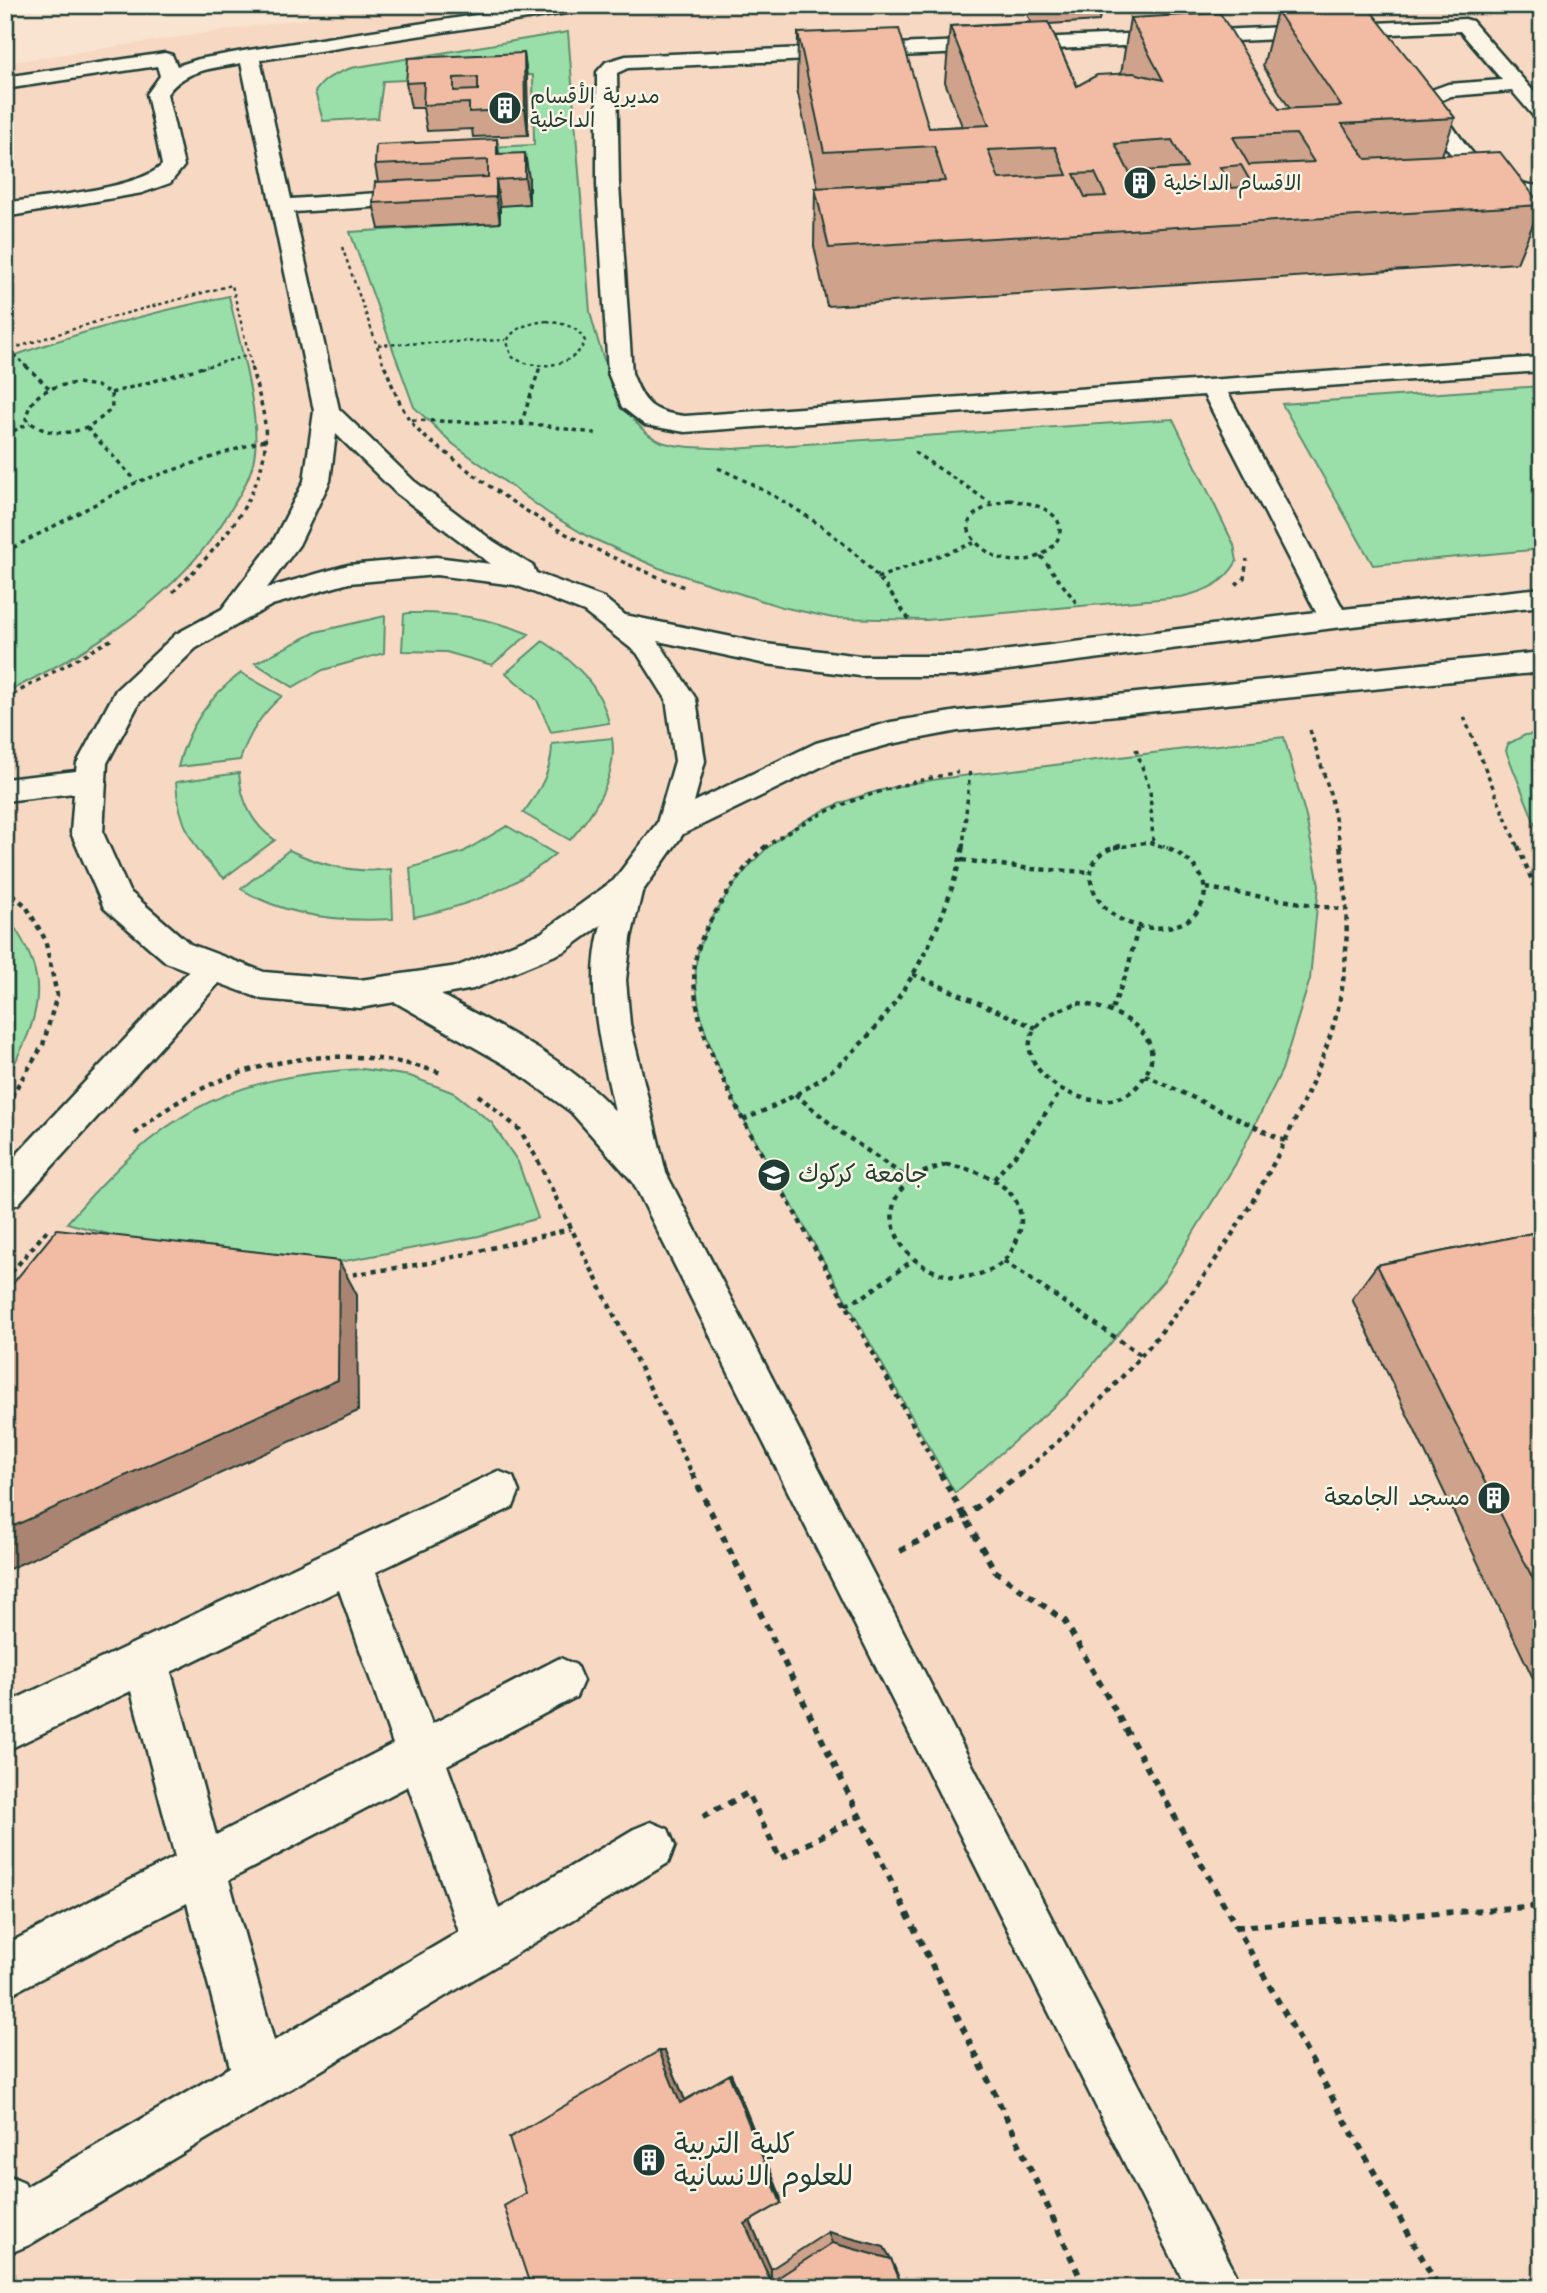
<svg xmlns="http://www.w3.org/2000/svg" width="1547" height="2293" font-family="'Architects Daughter','Playpen Sans Arabic',sans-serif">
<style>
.built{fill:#f7d8c3}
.green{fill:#9adfaa;stroke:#5c8e6f;stroke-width:2}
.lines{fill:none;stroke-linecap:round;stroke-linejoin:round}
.lane-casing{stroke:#1f3d34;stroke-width:5}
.path-far3{stroke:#1f3d34;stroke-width:2.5;stroke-dasharray:3.5 3.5;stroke-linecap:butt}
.path-far2{stroke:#1f3d34;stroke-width:3.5;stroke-dasharray:4.5 4.5;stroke-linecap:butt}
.path-far1{stroke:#1f3d34;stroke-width:4.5;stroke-dasharray:5 5;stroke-linecap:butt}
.path{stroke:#1f3d34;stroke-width:6;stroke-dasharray:7 7;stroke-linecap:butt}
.lane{fill:#fcf5e5;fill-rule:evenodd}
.wall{fill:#cfa28c;stroke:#1f3d34;stroke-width:2}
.shaded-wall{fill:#a98472;stroke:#1f3d34;stroke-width:2}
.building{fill:#f1bca3;stroke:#1f3d34;stroke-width:2;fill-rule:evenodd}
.labels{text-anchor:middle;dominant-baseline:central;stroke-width:5;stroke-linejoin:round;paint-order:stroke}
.far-poi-label{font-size:21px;fill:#1f3d34;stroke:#fcf5e5;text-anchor:start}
.poi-label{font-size:24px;fill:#1f3d34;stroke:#fcf5e5;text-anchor:start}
.near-poi-label{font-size:28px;fill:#1f3d34;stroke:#fcf5e5;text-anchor:start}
</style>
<rect width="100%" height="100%" fill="#f9e4d1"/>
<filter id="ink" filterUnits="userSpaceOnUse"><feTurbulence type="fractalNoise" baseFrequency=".0143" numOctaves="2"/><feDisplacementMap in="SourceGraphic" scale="14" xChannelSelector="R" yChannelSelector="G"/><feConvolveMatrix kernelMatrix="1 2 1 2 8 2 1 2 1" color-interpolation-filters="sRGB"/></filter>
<g filter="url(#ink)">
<path class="built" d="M396,5H1542V2288H5V63Z"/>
<path class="green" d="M568,32L590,312C600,351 621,427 662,442C683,449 710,447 733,449L1173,419L1234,545L1237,561C1224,584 1206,591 1181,597L926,620L833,618L782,607L659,568L587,536L548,513L453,444L414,407L350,232L499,223L449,149L534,145L533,75L383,81L378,118L323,121L315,92C324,78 335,74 351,68Z
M229,296C238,338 262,419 254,458C251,477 240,495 230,511C178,598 94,649 5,693V359C78,332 153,312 229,296Z
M1542,386V549L1373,565L1282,404Z
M409,613C450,612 491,618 529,634L492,665L446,652L402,651L404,614Z
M385,616L384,653L323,670L293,687L255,663L316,632Z
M543,641C574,661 601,686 609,723L551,732L537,700L506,673Z
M241,673L282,696C261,714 249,734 240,760L178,767C187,729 209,696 241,673Z
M1542,733V841L1506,751L1508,744L1525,735Z
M1284,737L1306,817L1319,885L1310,979L1282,1070L1235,1165L1165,1279L1066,1396L955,1493L744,1120C720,1072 693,1021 696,965C697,944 711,919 722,902C749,861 778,833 823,811C887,780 961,777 1030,768C1115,758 1199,747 1284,737Z
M612,738C618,776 594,813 570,840L523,813C539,792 552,771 552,744Z
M239,773C241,800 252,825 275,840L224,878C194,852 178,822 176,782Z
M507,826L555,854C515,889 465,907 414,917L410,868L463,852Z
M289,850C320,865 356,874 391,869L393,919C341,922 286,917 241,889Z
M5,914C39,959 48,993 23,1046C17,1057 13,1070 5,1080Z
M363,1069L410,1076L454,1093L492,1123L518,1162L538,1218L479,1236L334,1263L149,1245L67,1223C158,1117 221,1076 363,1069Z"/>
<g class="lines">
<defs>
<path id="lane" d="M541,5H589L580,11L260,60L291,199L421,190L429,192L432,197L429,202L421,204L294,212L339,409L414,481L493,541L533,566L536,573L604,598L625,615L766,644L860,656H961L1316,612L1204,395L685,432L645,425L622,407L608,373L597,185V72L606,62L626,56L1465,19L1472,21L1542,101V120L1535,118L1512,91L1451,96L1442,100L1439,107C1470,150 1484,182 1542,186V200C1469,194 1456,162 1419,107L1426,92L1448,84L1502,80L1460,31L628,68L617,73L619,185L632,373C644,404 651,412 685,416L1542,357V371L1228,393L1343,609L1542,588V606L1334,628L961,676H860L766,664L658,641L696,699L705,761L694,802L816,743L891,722L958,711L1542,652V672L958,731L891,744L837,759L683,834L642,892L631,938L626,980L630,1024L666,1173L1243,2288H1187L633,1182L571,1112L511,1068L395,1002L360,1008L262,999L219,983L18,1204L5,1209V1167L189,971L166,962L104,908L71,833L74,793L5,801V779L76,771L77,763L116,690L176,634L222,609L273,542L304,481L314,411L241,63C212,69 185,69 167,94L184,166L170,183L142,193L5,217V203C41,197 140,189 162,165L147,94L160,76L157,66L5,89V77L165,53L172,55L177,66L199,59L249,50ZM336,434L396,493L491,564L436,557L348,565L267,588L299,545L330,481ZM436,575L515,585L584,612L637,653L666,699L675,761L657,823L614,880L541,933L458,966L360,980L264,972L190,944L129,891L103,833L107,763L139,703L196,648L272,605L349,583ZM601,925C584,989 601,1048 615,1111C568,1059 502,1029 441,995L473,989L565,951Z
M498,1471L513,1477L519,1492L513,1507L376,1572L432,1724L560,1658L576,1665L583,1681L576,1697L447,1765L499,1909L634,1829L651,1822L668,1829L675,1846L668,1863L29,2245L10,2253L5,2251V2174L24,2182L26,2187L230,2067L187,1903L5,1997V1945L175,1857L131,1691L5,1751V1704ZM339,1590L393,1744L216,1835L171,1672ZM408,1786L459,1932L274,2041L229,1880Z"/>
</defs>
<use href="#lane" class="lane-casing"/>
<path class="path-far3" d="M342,247L385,368
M547,321C563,324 577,325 585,341C575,368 533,372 511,356L507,341C515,326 531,323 547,321Z
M378,345L505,340
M9,350L28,368
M5,351L105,319L232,285L252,368
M201,368L249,355"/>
<path class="path-far2" d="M26,366L50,389
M385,366C393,388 401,410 416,428C426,440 442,449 454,459C525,517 601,556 687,588
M78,383L97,386L111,393L112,408C89,433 53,443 26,419C30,392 54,385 78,383Z
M111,393L207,366
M412,420L541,425L599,434
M521,424L540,367
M87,428L137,482
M5,435L30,423
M914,452L991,503
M718,468C776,494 834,528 877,576C889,589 898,605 909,619
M1009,500C1114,511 1033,594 980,546C950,518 985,506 1009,500Z
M5,552L137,482L264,440
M1041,556L1078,605
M877,578L974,543
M1236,585L1244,578L1247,559
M173,592C217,549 271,492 265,425C263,405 256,386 251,366
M5,699L114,638
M1464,717L1518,848
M1310,730L1330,793L1341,848
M1136,749L1150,790L1153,843
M764,848C822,805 888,787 958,772
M963,848L970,769
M1114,848L1148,842L1168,848"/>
<path class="path-far1" d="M766,846C748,862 736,880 723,900C711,919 698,940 695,963C689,1018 720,1073 743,1120L941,1475
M1121,846C1061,856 1097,937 1167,927C1178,925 1187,923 1195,914C1221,886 1190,855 1163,846
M1518,846L1542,905
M962,860L1032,869L1090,872
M5,888L26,906L45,939L57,995L43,1045L5,1106
M1206,888L1345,910
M913,974L1036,1028
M1078,1003C1117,1008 1178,1037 1139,1084C1098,1134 986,1059 1048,1016C1056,1010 1069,1007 1078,1003Z
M1112,1009L1127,972L1138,927
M1145,1075L1285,1141
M795,1094L839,1131L910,1180
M478,1095L520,1130L537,1159L693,1475
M743,1120C769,1109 796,1096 819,1080C893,1028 945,933 963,846
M135,1134C217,1060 337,1038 441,1073
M946,1165C982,1169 1034,1191 1018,1237C1013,1250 1008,1260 996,1267C917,1312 836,1189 946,1165Z
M994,1179L1022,1147L1061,1091
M1004,1261L1144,1357
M343,1276L429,1263L570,1229
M5,1280L49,1228
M846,1304L863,1297L913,1260
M1020,1475C1137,1375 1231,1258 1296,1118C1313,1082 1330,1044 1339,1004C1350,953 1348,898 1340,846"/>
<path class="path" d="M692,1473L1013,2131L1085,2288
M940,1473L995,1571L1065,1621L1439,2288
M900,1551L965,1516L1022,1473
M703,1817L748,1793L780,1859L860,1815
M1236,1927L1542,1906"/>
<use href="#lane" class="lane"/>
</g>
<path class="wall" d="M1022,5H1102L1099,21L1049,24L1077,86L1121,74L1130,18L1279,109H1290L1263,66L1277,11L1296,10L1293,5H1419L1368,8L1455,118L1442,155L1541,205L1517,263L827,306L814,246L815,188H818L797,89L798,33L929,128L962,126L945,82L950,26L1031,22Z
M1157,5H1230L1229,12L1164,15Z
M524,53L527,78L528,135L473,137L472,129L427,131L423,108H411L406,83Z
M497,139L499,154L529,178V204L500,206V223L379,229L373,203L378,182L375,165Z
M1542,1231V1697L1352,1299L1377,1265Z
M665,2051L685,2100L731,2074L780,2195L781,2203L750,2221L771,2269L828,2232L884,2247L891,2259L903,2288H531L526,2193Z"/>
<path class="shaded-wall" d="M524,53L527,78L528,135L525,109Z
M525,153L529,178V204L525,178Z
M496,180L500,206V223L496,197Z
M339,1261L357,1295L358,1411L5,1571V1530Z
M659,2051H665L685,2101L680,2103Z
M731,2074L780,2195L781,2203L729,2075Z
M747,2214L771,2269V2282L745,2224Z
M828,2232L884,2247L891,2259L832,2243Z"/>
<path class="building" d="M1367,6L1455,118L1342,124L1366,159L1500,152L1541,205L829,248L815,188L945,181L934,146L824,152L798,33L899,29L929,128L989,125L950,26L1048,22L1077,86L1097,75L1133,73L1163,80L1130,18L1220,13L1279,109L1341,106L1277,11ZM1296,134L1314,162L1249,165L1233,137ZM1172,140L1187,168L1129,172L1115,144ZM1055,147L1067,175L999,179L988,150ZM1241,165L1253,186L1232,188L1220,167ZM1095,173L1106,196L1085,197L1074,174Z
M524,53L525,109L469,112V103L423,105L424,82L406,83L408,58ZM478,77V90L454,91V78Z
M497,139V154L525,153V178L496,180V197L373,203L375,182L488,177V160L375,165L376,145Z
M57,1229L339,1261L338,1380L5,1530V1293Z
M1542,1231V1597L1377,1265Z
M659,2051L680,2103L729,2075L781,2203L745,2224L771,2282L832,2243L891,2259L903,2288H531L504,2206L526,2193L509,2138Z"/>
</g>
<defs>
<symbol id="building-disc" viewBox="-11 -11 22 22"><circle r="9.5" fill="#1f3d34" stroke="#fcf5e5"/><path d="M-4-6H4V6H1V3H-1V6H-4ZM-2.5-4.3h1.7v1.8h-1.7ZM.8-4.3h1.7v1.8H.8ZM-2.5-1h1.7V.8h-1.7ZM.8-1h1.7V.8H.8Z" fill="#fff"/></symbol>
<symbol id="university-disc" viewBox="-11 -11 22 22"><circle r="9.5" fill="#1f3d34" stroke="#fcf5e5"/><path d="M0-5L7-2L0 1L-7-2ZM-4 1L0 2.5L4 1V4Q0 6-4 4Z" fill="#fff"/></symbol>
</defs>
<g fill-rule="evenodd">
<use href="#building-disc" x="486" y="89" width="38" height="38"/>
<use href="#building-disc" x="1121" y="164" width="38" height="38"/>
<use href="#university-disc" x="755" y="1156" width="38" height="38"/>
<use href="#building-disc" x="1475" y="1479" width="38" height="38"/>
<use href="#building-disc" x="630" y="2141" width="38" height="38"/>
</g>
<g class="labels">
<g class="far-poi-label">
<text x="530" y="96">مديرية الأقسام<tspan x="530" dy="24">الداخلية</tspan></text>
<text x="1164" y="183">الاقسام الداخلية</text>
</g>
<g class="poi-label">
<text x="798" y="1175">جامعة كركوك</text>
<text x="1470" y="1498" text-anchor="end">مسجد الجامعة</text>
</g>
<g class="near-poi-label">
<text x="674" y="2144">كلية التربية<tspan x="674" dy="32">للعلوم الانسانية</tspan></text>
</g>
</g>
<rect width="1547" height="2293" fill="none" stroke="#fcf5e5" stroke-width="28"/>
<rect x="14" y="14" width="1519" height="2265" fill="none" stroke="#1f3d34" stroke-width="2.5" filter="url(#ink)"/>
</svg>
